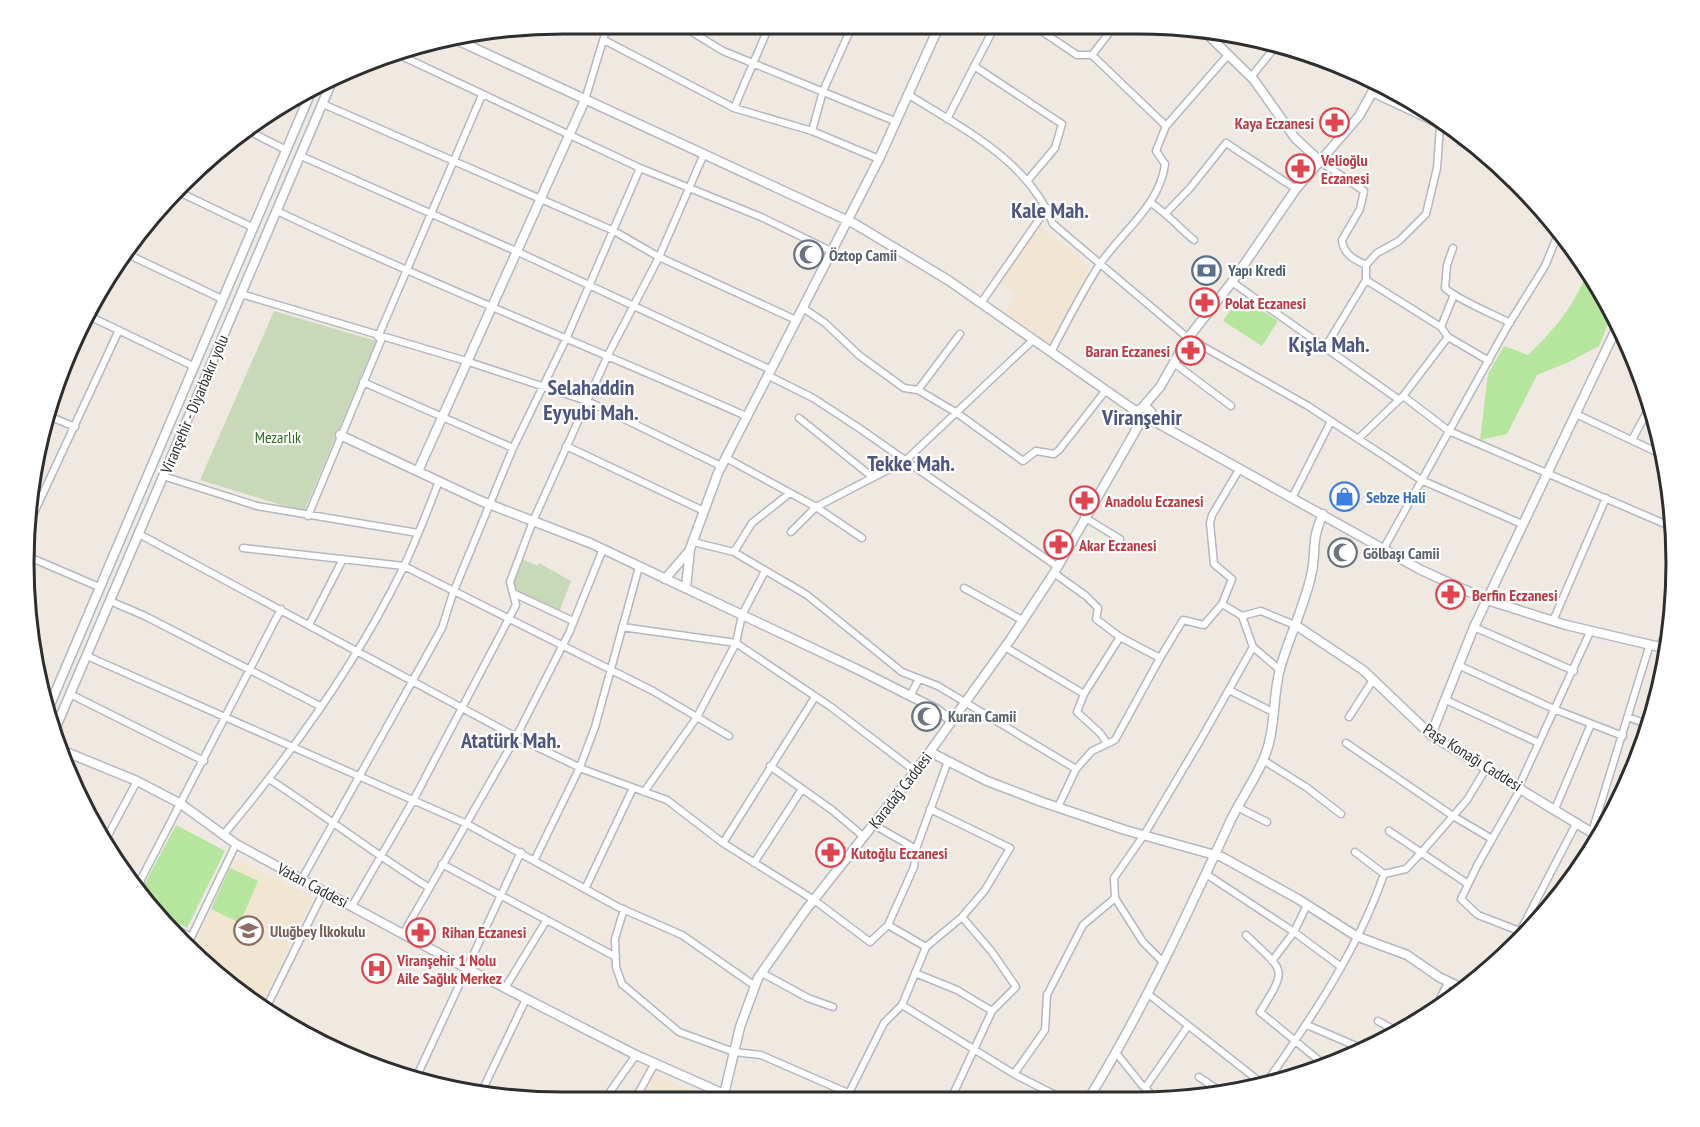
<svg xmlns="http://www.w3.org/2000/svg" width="1700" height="1127" font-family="'PT Sans Narrow',sans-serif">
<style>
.education{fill:#f0e6d1}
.green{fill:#b6e59e}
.cemetery{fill:#c8d9b8}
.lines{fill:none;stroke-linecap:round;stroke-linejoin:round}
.street-casing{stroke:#b4b7c1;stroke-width:9}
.secondary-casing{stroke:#b4b7c1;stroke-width:11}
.street{stroke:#fff;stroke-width:6}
.secondary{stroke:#fff;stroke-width:8}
.labels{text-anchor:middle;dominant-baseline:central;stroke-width:4.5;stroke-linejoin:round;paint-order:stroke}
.health-label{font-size:16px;font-weight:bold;fill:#be3a42;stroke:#fff;text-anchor:start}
.worship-label{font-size:16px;font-weight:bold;fill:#5b616d;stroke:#fff;text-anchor:start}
.service-label{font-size:16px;font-weight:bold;fill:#4e5e75;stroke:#fff;text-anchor:start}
.street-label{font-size:16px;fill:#2e2e2e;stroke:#fff}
.park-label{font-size:16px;fill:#2c6e1b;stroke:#fff}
.shop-label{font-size:16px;font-weight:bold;fill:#366cbe;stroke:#fff;text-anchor:start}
.education-label{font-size:16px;font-weight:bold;fill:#785e54;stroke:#fff;text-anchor:start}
.district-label{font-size:22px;font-weight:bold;fill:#4d5680;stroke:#fff}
.rim{fill:none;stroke:#2e2e2e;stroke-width:3}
</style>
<rect width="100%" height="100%" fill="#efe9e1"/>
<path class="education" d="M1039,224L1090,268V274L1049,344L1005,313L1017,296L1000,282Z
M234,859L313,898L262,1002L192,952Z
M654,1074L715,1101V1103H638Z"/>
<path class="green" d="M1589,270L1612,314L1599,346L1569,362L1537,375L1507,434L1480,440L1488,374L1504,346L1528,355C1558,326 1572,308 1589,270Z
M1240,296L1278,321L1262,346L1223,321Z
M176,825L225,851L187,928L158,914L141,891Z
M230,868L258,881L240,923L211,909Z"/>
<path class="cemetery" d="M274,311L376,341L304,512L200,480Z
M522,559L538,566L539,563L571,581L560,610C540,607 524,601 513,584Z"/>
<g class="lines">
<defs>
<path id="street" d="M1031,24L1077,55H1092L1166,126
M682,26L723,51L897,122
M604,40L734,108L812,131L879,159
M393,52L640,168L761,217L833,252
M1092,55L1116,24
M974,66L1062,124L1055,148L1028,180
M1251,77L1276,46
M1372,93L1434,122
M909,95C963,129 1029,161 1053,224L1188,338L1308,406L1421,480L1522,524
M585,100L608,24
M323,104L614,231L659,257L796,320
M734,108L770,24
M947,119L996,24
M247,130L286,150
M812,131L823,91L853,24
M301,156L518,252L769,369
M1321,162L1364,191L1360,209L1342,240C1343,254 1355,260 1366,265
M181,193L252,227
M1151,203C1167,213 1179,228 1194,240
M277,211C431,284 590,347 746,416
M1166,213L1190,188L1226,143L1296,189
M1453,248L1447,265L1445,288C1456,299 1493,314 1510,323
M125,253L222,299
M1366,280L1441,327L1448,337L1489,361
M1232,282L1398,399
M241,294L466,361L587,401L721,466
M981,303L1047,208
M803,308L825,323L860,356L904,388L918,390L960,334
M89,316L193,366
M1441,327L1453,297
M378,337L482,95
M1326,346L1366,280V265L1377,253L1399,241L1426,214L1437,168L1440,126
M1051,352C1066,323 1081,294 1098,267C1120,233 1160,206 1165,164L1156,151L1166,126L1228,55
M1174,363L1231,406
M767,375L813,398L859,428L1058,567
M363,382L513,448
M918,390L957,413L1023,461L1036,451L1054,454L1059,450L1106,390
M1403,396L1449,431L1672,527
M1576,414L1665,456
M51,417L75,427
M799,418L871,476
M1358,439L1403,396L1448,337
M1632,440L1650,406
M566,446L704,511
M726,458L816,507L862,538
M163,476L257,506L418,533
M1292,498L1331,421
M308,516L382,338
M1084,517L1120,539
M25,532L119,330
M791,532L816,507L905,461L1033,340
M139,534L516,737L585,770L667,800L723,843L814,900L870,942L888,925L914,867L916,849L948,761
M693,542L734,552L807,595L902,672L938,686L1076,769
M243,548L404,566L653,691L729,736
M1384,548L1507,327L1545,266L1559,232
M734,552L752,523L790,493
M27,556L99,587
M1054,573L1086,596L1098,608L1096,619L1120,637L1160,658L1183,620L1204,625L1222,604L1242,616L1253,647L1280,670
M964,588L1022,620
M513,593L573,621
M110,601L145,616L320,706
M1222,604L1232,579L1214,564L1210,523L1212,515L1240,468
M1242,616L1261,611L1297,626
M1553,621L1606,498
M309,625L343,559
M622,627L736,643L831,707L915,771
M1474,627L1574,671
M1005,647L1084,694
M1659,647L1670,625
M87,656L467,824L618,907L682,935L755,986
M1458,665L1556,710L1623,736
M1229,690L1273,712
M70,694L204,761
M910,696L919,679
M1446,700L1539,743
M1349,717L1373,680
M1628,717L1649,725
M1107,743L1100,733L1077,712L1084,694L1120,637
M1346,743L1453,816L1492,839
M1263,760L1306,787L1341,814
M770,766L832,810L864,837
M269,779C323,814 373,853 428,887
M1519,786L1591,630
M1521,788L1478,864L1461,899L1478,915L1527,934
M644,792L697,717L736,643L742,615L765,571
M1058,807L1076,769L1092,751L1115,740L1160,658
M1237,807L1267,822
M1555,809L1591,724
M874,825L916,849
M1389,831L1468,884
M1592,832L1650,644
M224,834C292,753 358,661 404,566C417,538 428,510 439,481
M104,843L137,781
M723,843L815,697
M1355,852L1384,874L1406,869L1420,854L1467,800L1487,767
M535,859L580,767L595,727L639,567
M754,863L802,789
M442,864L616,957
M1206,874L1294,932L1340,966
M128,875L141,881
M302,879L442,628L453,593L513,448L567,337L640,168
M137,887L281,609
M586,887L633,788
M352,906L414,799L516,605L510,582L533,521L608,355L659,257L704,154
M624,909L615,939L616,967L622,984L679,1032L734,1052L761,1055L871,1103
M167,925L191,937
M888,925L926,947
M403,934L516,737L569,633L603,549
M1246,935C1284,972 1289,966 1260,1012L1327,1067
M186,948L236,844
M1511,949L1577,822
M1272,961L1294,932L1307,905
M1163,962L1143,942L1115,898L1114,878L1144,835L1201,739L1253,647
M762,973L808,998L833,1007
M915,973L957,990L992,1011
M505,988L546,921
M1147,993L1264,1085
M902,1005L1014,1074L1071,1103
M267,1006L324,891
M1433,1014L1448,982
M1378,1021L1398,1032
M1307,1025L1356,1046L1362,1052
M1117,1054L1141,1084L1158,1101
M1014,1074L1045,1030L1047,995L1083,925L1115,898
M1199,1077L1224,1094
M416,1078L521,852
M1264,1086C1310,1020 1358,950 1384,874
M1145,1088L1188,1026
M480,1095L526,999
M602,1103L636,1055
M633,1103L655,1063
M850,1103L848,1095L884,1023L902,1005L926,947L962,917L985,890L1010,848L930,809
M949,1103L992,1011L1016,987L992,952L962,917"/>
<path id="secondary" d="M1204,31L1254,80L1295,138L1321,162
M459,41L855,224L948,280L1137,412
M1136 416a8 8 0 1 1 16 0a8 8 0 1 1-16 0Z
M1142,408L1160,387L1188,338L1232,282L1296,189L1359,116L1378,82
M1152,420L1421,570L1487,600L1566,625L1668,649
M340,435L481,501L590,543L863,672L936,709L952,721
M418,471L585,100
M665,579L690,550
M686,588L690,549L718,473L879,159L940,24
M1297,626L1363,670L1431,735L1599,837
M49,707L311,92
M56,727L332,81
M1431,735L1474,627L1618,325
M66,752L137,781L181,804L236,844L466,968L636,1055L724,1094
M930,752L987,781L1042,802L1125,830L1222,857L1298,899L1356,936L1407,955L1439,977L1464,989
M722,1103L740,1027L758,978L805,911L921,764L1010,640L1054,573L1140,423
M1086,1103C1141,1014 1185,919 1229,824C1241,797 1262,771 1269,743C1276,716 1273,688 1282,662C1291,633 1304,606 1311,576C1317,551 1310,542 1323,514"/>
</defs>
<use href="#street" class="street-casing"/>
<use href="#secondary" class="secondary-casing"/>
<use href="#street" class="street"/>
<use href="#secondary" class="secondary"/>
</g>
<defs>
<symbol id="pharmacy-ring" viewBox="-11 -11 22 22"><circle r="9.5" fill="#fff" stroke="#e0444e" stroke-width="1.5"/><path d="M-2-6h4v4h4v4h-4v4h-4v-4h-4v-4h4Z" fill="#e0444e"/></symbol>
<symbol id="mosque-ring" viewBox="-11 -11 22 22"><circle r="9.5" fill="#fff" stroke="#6b7280" stroke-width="1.5"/><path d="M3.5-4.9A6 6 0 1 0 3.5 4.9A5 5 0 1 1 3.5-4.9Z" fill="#6b7280"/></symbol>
<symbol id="bank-ring" viewBox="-11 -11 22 22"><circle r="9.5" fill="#fff" stroke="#5c6f8a" stroke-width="1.5"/><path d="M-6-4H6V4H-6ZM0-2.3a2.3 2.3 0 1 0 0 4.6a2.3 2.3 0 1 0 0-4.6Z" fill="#5c6f8a"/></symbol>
<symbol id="shop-ring" viewBox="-11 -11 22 22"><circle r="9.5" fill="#fff" stroke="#3f7fe0" stroke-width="1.5"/><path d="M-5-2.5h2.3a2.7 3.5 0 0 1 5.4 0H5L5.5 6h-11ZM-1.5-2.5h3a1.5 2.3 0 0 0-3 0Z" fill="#3f7fe0"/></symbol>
<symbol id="school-ring" viewBox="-11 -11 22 22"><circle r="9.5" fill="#fff" stroke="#8d6e63" stroke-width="1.5"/><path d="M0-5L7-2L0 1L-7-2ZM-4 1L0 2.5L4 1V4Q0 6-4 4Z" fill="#8d6e63"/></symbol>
<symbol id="hospital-ring" viewBox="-11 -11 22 22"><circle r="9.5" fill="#fff" stroke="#e0444e" stroke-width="1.5"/><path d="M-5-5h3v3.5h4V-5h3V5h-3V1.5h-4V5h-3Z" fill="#e0444e"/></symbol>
</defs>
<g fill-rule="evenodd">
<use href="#pharmacy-ring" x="1318" y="106" width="33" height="33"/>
<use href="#pharmacy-ring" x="1284" y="152" width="33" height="33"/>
<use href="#mosque-ring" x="792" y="238" width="33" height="33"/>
<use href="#bank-ring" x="1190" y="254" width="33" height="33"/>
<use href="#pharmacy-ring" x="1188" y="286" width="33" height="33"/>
<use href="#pharmacy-ring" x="1174" y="334" width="33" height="33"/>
<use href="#shop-ring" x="1328" y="480" width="33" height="33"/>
<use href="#pharmacy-ring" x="1068" y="484" width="33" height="33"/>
<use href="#pharmacy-ring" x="1042" y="528" width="33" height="33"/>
<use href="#mosque-ring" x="1326" y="536" width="33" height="33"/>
<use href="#pharmacy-ring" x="1434" y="578" width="33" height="33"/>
<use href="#mosque-ring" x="910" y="700" width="33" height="33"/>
<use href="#pharmacy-ring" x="814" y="836" width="33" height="33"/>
<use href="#school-ring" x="232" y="914" width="33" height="33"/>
<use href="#pharmacy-ring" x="404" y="916" width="33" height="33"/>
<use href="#hospital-ring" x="360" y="952" width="33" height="33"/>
</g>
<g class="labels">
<g class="health-label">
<text x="1314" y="123" text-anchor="end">Kaya Eczanesi</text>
<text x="1321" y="160">Velioğlu<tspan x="1321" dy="18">Eczanesi</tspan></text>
<text x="1225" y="303">Polat Eczanesi</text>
<text x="1170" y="351" text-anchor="end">Baran Eczanesi</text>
<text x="1105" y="501">Anadolu Eczanesi</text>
<text x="1079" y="545">Akar Eczanesi</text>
<text x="1472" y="595">Berfin Eczanesi</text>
<text x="851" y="853">Kutoğlu Eczanesi</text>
<text x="442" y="932">Rihan Eczanesi</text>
<text x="397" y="960">Viranşehir 1 Nolu<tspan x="397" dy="18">Aile Sağlık Merkez</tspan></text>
</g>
<g class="worship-label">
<text x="829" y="255">Öztop Camii</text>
<text x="1363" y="553">Gölbaşı Camii</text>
<text x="948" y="716">Kuran Camii</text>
</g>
<g class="service-label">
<text x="1228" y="270">Yapı Kredi</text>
</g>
<g class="street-label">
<text transform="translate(194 404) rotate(-67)">Viranşehir - Diyarbakır yolu</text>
<text transform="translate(1473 757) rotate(32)">Paşa Konağı Caddesi</text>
<text transform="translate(900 790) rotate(-52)">Karadağ Caddesi</text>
<text transform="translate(313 885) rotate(28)">Vatan Caddesi</text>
</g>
<g class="park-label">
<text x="278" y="437">Mezarlık</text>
</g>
<g class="shop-label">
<text x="1366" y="497">Sebze Hali</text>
</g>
<g class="education-label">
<text x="270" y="931">Uluğbey İlkokulu</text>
</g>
<g class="district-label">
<text x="1050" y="210">Kale Mah.</text>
<text x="1329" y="344">Kışla Mah.</text>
<text x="591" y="387">Selahaddin<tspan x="591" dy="25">Eyyubi Mah.</tspan></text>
<text x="1142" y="417">Viranşehir</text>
<text x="911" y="463">Tekke Mah.</text>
<text x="511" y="740">Atatürk Mah.</text>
</g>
</g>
<path d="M0 0H1700V1127H0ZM563 34H1137A529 529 0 0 1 1666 563V563A529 529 0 0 1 1137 1092H563A529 529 0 0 1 34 563V563A529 529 0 0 1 563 34Z" fill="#fff" fill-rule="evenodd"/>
<path class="rim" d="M563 34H1137A529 529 0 0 1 1666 563V563A529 529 0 0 1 1137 1092H563A529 529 0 0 1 34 563V563A529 529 0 0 1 563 34Z"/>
</svg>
